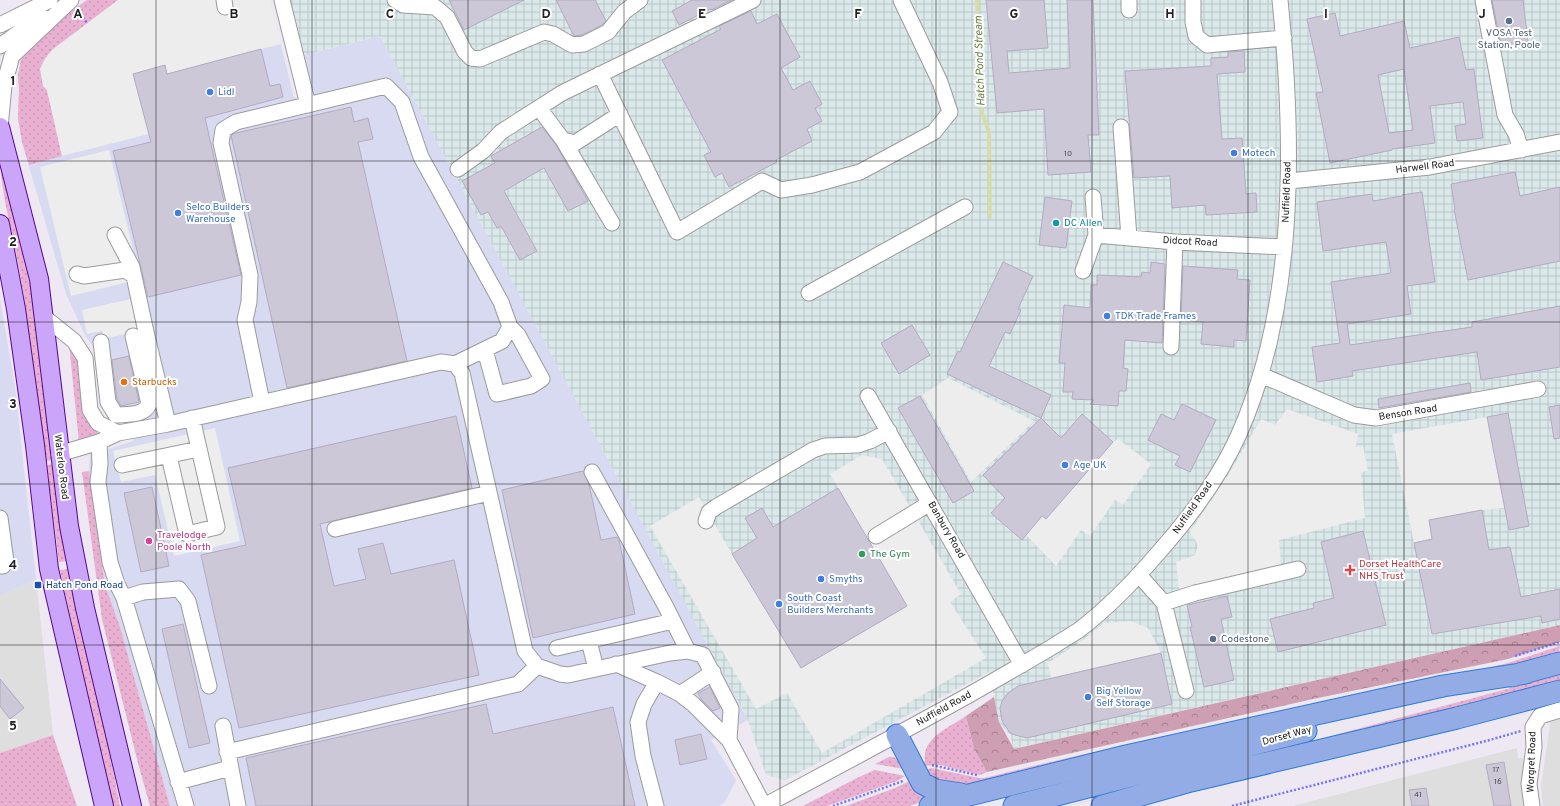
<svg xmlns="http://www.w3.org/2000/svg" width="1560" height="806" font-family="Overpass,sans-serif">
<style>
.residential{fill:#dededf}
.commercial{fill:#d8daf1}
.industrial{fill:url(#industrial-grid)}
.grass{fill:url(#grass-dots)}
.forest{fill:url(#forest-crowns)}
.parking{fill:#ededed}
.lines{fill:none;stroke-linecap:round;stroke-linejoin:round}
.stream{stroke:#d7ddaa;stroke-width:4}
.building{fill:#cdc8d7;stroke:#b2aac2;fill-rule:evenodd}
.minor-casing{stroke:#9b9b9b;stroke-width:17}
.major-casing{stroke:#560598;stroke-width:20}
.highway-casing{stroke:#2e7bd6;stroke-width:23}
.path{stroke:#7476f5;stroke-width:2.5;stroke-dasharray:2 2;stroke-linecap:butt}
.minor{stroke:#fff;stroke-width:15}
.major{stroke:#cba5f9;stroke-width:18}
.highway{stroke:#93ace5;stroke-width:21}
.grid{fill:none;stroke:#212121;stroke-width:1;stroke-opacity:0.55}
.service-dot{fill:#5c6f8a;stroke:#fff;stroke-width:1.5}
.shop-dot{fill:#3f7fe0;stroke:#fff;stroke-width:1.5}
.culture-dot{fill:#0f9aa8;stroke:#fff;stroke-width:1.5}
.food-dot{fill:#e8710a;stroke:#fff;stroke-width:1.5}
.hotel-dot{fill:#d1479c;stroke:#fff;stroke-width:1.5}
.leisure-dot{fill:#2e9e5b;stroke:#fff;stroke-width:1.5}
.health-dot{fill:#e0444e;stroke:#fff;stroke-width:1.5}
.transit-dot{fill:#1a4fb4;stroke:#fff;stroke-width:1.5}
.labels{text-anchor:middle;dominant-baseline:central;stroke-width:4;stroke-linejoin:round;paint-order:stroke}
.number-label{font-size:8px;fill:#4c4b4e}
.service-label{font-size:10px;fill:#4e5e75;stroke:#fff}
.shop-label{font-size:10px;fill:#366cbe;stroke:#fff;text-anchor:start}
.street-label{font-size:10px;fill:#212121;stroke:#fff}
.culture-label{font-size:10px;fill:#0d838f;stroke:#fff;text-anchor:start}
.food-label{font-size:10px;fill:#c56008;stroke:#fff;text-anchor:start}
.hotel-label{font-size:10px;fill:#b23c85;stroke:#fff;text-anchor:start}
.leisure-label{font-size:10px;fill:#27864d;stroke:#fff;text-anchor:start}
.health-label{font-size:10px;fill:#be3a42;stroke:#fff;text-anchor:start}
.transit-label{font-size:10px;fill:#164399;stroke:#fff;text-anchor:start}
.water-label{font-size:11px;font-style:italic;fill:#667f3c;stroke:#fff}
.grid-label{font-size:13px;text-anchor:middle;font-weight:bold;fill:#212121;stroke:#fff;stroke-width:4;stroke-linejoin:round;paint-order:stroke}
</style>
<defs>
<pattern id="industrial-grid" width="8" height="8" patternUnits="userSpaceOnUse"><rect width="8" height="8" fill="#dae8ea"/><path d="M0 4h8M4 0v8" fill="none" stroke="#bbc7c8"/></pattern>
<pattern id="grass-dots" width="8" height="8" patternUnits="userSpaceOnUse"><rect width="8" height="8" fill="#e9b0d2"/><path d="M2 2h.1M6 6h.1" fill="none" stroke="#c897b4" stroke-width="1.8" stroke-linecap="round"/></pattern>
<pattern id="forest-crowns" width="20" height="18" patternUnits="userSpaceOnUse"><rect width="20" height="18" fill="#ce9eb2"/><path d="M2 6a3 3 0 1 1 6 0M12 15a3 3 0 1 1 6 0" fill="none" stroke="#a78090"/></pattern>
</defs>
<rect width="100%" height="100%" fill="#ede8f1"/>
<path class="residential" d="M36,579L53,735L0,753V596Z
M1560,715V806H1543L1541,786L1551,718Z
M1517,748L1518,758H1522L1526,763L1525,806H1293Z"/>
<path class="commercial" d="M87,0H270L294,98L314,93L304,55L380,36L748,720L711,740L736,780L725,802L719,806H170L120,627L105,585L89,471L90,455L133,441L131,421L113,420L96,350L85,335L66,294L22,142L18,118L19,89L18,75L21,60L26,52L76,7Z
M0,299L15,387L36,579L0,596Z"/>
<path class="industrial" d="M290,0H1560V625L1013,749L1011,736L999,722L989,672L785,780L766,775L748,720L380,36L304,55Z"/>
<path class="grass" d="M87,0H118L52,50C43,61 39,64 42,79C43,84 43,86 47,90L62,156L29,165L22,142L18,118L19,89L18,75L21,60L26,52L61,19Z
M0,153L38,320L54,460L46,461C38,396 30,332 19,268C12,230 0,192 0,153Z
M69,344L81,357L90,424L101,437L79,442Z
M53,464L68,561L59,562L47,465Z
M89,471L105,585L120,627L170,806H150L139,767L102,619L82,472Z
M69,569L104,724L120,806H113L60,570Z
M1560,646L1559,652L1507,666L1455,676L1508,663Z
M1560,675V683L1069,806Z
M966,716L974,749L987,772L980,775L941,765L921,766L925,761C922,737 949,728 966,716Z
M1207,729L961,786H943L924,772L931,768L979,778H985C1059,759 1133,743 1207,729Z
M53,735L77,806H0V753Z
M889,757C898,756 900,762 904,769L875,764Z
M875,770L905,776L897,781L827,806H803L859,777Z
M910,781L931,799L909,806H846L895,788Z"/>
<path class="forest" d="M1560,625V642L1508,659L1313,699L987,772L974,749L966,716L994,697L999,722L1014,749Z"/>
<path class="parking" d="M118,0H270L281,44L167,74L165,65L134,74L149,134L62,156L47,90L43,86L40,69L45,59L52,50Z
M109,150L140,279L71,296L40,167Z
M135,298L142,330L104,339L102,331L87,334L82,310Z
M948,378L1034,421L971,482L922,395Z
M1287,409L1358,434L1356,447L1363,446L1368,471L1361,472L1365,518L1279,540L1281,565L1179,589L1176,562L1195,555L1198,545L1190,532L1230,472L1261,419L1275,425Z
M1487,417L1505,508L1482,510L1429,520L1432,539L1414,543L1392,434Z
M215,428L240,541L174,556L155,475L121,482L113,451Z
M1118,439L1151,464L1123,505L1115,500L1090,536L1081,530L1056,566L1026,535L1042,516L1046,519L1113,442Z
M862,455L882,459L961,594L950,602L986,658L822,753L787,693L756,709L650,526L699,497L732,554L801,668L907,606L830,474Z
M1131,621L1148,628L1161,653L1051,678L1048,663L1083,640L1104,623Z"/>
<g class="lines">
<path class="stream" d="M977,0L982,113L989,132L990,217"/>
</g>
<path class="building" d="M449,0H524L464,30Z
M556,0H595L606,21L602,25L582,35L574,36Z
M692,0H732L711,10L710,9L679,25L672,11Z
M986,0H1044L1048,48L1007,51L1009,73L1070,68L1067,0H1093L1099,135H1088L1091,172L1048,175L1044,109L997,113Z
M1492,0H1523L1528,42L1501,45Z
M751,11L757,24L777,14L800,57L781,68L793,90L810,81L822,104L815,108L822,121L807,129L812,141L776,160L777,162L729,187L722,173L715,177L704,155L711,152L662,60L721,29L719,26Z
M1335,13L1340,36L1404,21L1410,48L1459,37L1466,70L1474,69L1483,138L1457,141L1455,126L1466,124L1463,102L1430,106L1435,143L1392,149V150L1330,163L1316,93L1323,92L1307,19ZM1404,69L1413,130L1389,133L1378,75Z
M261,49L270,86L280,84L283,97L205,118L241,275L148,297L113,151L151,142L133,74L165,65L167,74Z
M1244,51L1245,72L1217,74L1222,139L1242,138L1246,194L1256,193L1257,212L1206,215L1205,205L1172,208L1170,176L1134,178L1125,71L1211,66V58L1228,57V52Z
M351,107L354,122L368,118L373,139L358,142L407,361L287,388L231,135L236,133Z
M542,127L556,145L588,201L568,211L544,168L504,191L537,251L520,260L501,226L497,228L488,212L481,215L462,181L495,163L491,156Z
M1515,172L1520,196L1560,187V261L1468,280L1454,209H1455L1451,184Z
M1422,192L1435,282L1407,286L1411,314L1347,324L1350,345L1472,327V322L1560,306V367L1481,380L1477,352L1352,371L1353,376L1317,382L1312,347L1340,343L1331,282L1391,273L1386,242L1323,251L1317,202L1372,194L1373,201L1402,196V195Z
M1045,197L1072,201L1066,248L1039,245Z
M1003,262L1033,276L1018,309L1021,310L1010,334L1005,332L989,366L1051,395L1041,418L947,374L958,351L960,352Z
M1151,262L1165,264L1162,343L1125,340L1123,368L1128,369L1126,391H1119L1118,406L1090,404L1094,400L1072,399L1073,392H1063L1065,363H1059L1064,305L1090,308L1091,285H1097V275L1141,277L1142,272L1150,273Z
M1183,266L1238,270L1237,279L1250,280L1246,341L1234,340V347L1201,344L1203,322L1181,320Z
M912,325L930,355L899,374L881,343Z
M129,356L139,402L121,406L117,399L112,360Z
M1470,383L1471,392L1379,408L1378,399Z
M920,396L974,491L953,503L898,408Z
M1182,404L1216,420L1190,472L1175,465L1180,456L1148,440L1161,414L1174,420Z
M1560,405V438L1554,439L1549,407Z
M1508,413L1529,526L1509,530L1487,417Z
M1082,414L1113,442L1046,519L1042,516L1022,540L991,513L1005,498L983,475L1041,418L1061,438Z
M456,416L472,488L320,524L334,586L366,579L358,549L383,543L391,574L454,560L479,675L239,728L201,555L246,545L228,468Z
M583,471L589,484L601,540L617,537L619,540L635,614L533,638L502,490Z
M152,487L169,566L141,572L124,493Z
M838,488L907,606L801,668L732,554L757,538L745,518L762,508L773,527Z
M1482,510L1489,550L1510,547L1521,597L1560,589V619L1542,623L1541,616L1432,634L1414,543L1432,539L1429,520Z
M1363,531L1386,625L1278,652L1270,619L1314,608L1313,603L1334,598L1321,542Z
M1227,596L1232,617L1221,619L1234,680L1204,687L1190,627H1192L1187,605Z
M183,624L210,743L189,748L162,629Z
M1161,653L1172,704L1027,738L1015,735L1010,733L1002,721L1000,708L1002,701L1007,694L1018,686Z
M0,679L24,708L10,719L0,706Z
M710,687L720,708L713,711L702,700L698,693Z
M486,704L493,734L613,707L635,806H256L246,758Z
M701,734L707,759L680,765L675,740Z
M1504,762L1511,806H1494L1486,765Z
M1426,788L1429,806H1412L1409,790Z"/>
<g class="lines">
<defs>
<path id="minor" d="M224,0L225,7
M282,0L308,105
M395,0L403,5L435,7L447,17L465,52L471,58L480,59L544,32L553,34L572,45L584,44L608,32L624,12L640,0
M1129,0V10
M1193,0V22L1196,36L1207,45L1284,38
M1483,0L1505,115L1516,134L1521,150
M0,25L50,0
M0,46L42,16
M600,74L677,232L762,181L781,190L812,185L860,172L934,132L950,112L940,82L901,0
M539,108L563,140L575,143L620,114
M1121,127L1129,238
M0,128L4,85L12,56L71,0
M563,140L612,223
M458,169L483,151L501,132L562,93L753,0
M1289,181L1430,167L1560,142
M115,235L132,267L146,332L168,424
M1096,235L1175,242L1284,247
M1083,271L1096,235L1093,197
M77,274L84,276L125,270L134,276
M809,293L965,207
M43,316L74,341L85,358L90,410L98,423L118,433
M101,342L108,402L116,415C128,414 144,416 149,404L133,336
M1171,347L1175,242
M485,350L497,394L531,386L542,379L518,335L510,327
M1261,375L1354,415L1376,418L1538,389
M868,396L1022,665
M262,402L245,320L249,302L250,275L221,143L223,130L236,122L386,86L402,102L421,157L501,302L510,327L502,341L455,364
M99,442L100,464L98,482L110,562L117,584L124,598L143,592L179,589L188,601L209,686
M59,454L99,442L118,433L168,424L441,362L455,364L462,373L525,651L537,666L560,674L568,675L670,653L688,651L703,655L731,709L729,740
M169,456L187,534L217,527L192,418
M122,465L199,449
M592,472L666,607L688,651
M0,518L6,562L3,566H0
M706,521L709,512L716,507L813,450L825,446L858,445L870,441L889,431
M335,529L489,493
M876,536L930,503
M1139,575L1164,603L1186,691
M124,598L186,806
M1164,603L1195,593L1298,569
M589,641L596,669
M557,648L673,621
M616,664L657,682L680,694L693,704L729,740L764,806C833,769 901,733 969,695C997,679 1025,663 1052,647C1061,641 1070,636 1079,630C1108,608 1135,580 1159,552C1190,517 1220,477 1239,434C1297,304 1294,139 1280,0
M680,694L713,672
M223,726L238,806
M227,752L518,684L537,666
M178,782L230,768
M656,806L643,756L638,722L644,704L657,682
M1532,806L1529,784L1534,747L1533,727L1540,716L1560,710"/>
<path id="major" d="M0,127L39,279L69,526L85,608L132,806
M0,224L16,309L35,445L49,569L104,806"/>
<path id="highway" d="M1512,676L1560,663
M897,735L922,783L935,790L961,794
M930,806L969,795L1126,756L1443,686L1526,673
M1014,806L1306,731
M1102,806L1191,781L1457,718L1560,691"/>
</defs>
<use href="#minor" class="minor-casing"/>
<use href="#major" class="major-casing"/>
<use href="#highway" class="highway-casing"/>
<path class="path" d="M78,11L87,23
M1515,656L1560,642
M932,765L977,775
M833,806L903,781
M1232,806L1486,741L1521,731"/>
<use href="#minor" class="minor"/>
<use href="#major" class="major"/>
<use href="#highway" class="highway"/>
</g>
<path class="grid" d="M156,0V806M312,0V806M468,0V806M624,0V806M780,0V806M936,0V806M1092,0V806M1248,0V806M1404,0V806M0,161H1560M0,322H1560M0,484H1560M0,645H1560"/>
<g class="service-dot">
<circle cx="1509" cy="21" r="4"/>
<circle cx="1213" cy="639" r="4"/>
</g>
<g class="shop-dot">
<circle cx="210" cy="92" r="4"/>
<circle cx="1234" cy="153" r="4"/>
<circle cx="178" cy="213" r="4"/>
<circle cx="1107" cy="316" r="4"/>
<circle cx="1065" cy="465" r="4"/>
<circle cx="821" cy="579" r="4"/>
<circle cx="779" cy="604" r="4"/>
<circle cx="1088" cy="697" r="4"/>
</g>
<circle class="culture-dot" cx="1056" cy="223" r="4"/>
<circle class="food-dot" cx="124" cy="382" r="4"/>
<circle class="hotel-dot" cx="149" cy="541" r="4"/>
<circle class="leisure-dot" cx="862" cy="554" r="4"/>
<path class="health-dot" d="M1348 564h4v4h4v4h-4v4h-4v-4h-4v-4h4z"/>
<rect class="transit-dot" x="34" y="581" width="8" height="8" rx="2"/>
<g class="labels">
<g class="number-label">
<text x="1068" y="154">10</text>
<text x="1496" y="770">17</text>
<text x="1498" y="782">16</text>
<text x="1418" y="795">41</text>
</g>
<g class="service-label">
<text x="1509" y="33">VOSA Test<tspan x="1509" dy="12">Station, Poole</tspan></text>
<text x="1221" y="639" text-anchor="start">Codestone</text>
</g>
<g class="shop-label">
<text x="218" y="92">Lidl</text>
<text x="1242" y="153">Motech</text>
<text x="186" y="207">Selco Builders<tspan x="186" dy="12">Warehouse</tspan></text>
<text x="1115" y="316">TDK Trade Frames</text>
<text x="1073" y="465">Age UK</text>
<text x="829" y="579">Smyths</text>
<text x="787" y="598">South Coast<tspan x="787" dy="12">Builders Merchants</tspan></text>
<text x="1096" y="691">Big Yellow<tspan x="1096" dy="12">Self Storage</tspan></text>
</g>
<g class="street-label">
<text transform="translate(1425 167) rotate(-7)">Harwell Road</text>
<text transform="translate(1287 192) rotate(-88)">Nuffield Road</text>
<text transform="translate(1190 242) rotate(3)">Didcot Road</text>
<text transform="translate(1408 413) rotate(-9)">Benson Road</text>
<text transform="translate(61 467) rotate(83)">Waterloo Road</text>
<text transform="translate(1193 508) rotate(-55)">Nuffield Road</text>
<text transform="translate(946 530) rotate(60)">Banbury Road</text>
<text transform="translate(944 709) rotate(-29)">Nuffield Road</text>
<text transform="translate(1287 736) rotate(-15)">Dorset Way</text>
<text transform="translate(1532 762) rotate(-88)">Worgret Road</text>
</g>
<g class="culture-label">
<text x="1064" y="223">DC Allen</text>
</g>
<g class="food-label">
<text x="132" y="382">Starbucks</text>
</g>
<g class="hotel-label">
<text x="157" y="535">Travelodge<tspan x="157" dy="12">Poole North</tspan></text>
</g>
<g class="leisure-label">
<text x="870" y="554">The Gym</text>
</g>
<g class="health-label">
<text x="1359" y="564">Dorset HealthCare<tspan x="1359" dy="12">NHS Trust</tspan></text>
</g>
<g class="transit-label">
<text x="46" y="585">Hatch Pond Road</text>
</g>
<g class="water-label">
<text transform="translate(980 61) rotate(-92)">Hatch Pond Stream</text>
</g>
</g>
<g class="grid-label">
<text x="78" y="18">A</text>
<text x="234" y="18">B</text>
<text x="390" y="18">C</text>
<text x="546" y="18">D</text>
<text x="702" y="18">E</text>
<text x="858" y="18">F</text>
<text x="1014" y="18">G</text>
<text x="1170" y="18">H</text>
<text x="1326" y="18">I</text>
<text x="1482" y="18">J</text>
<text x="13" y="85">1</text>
<text x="13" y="246">2</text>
<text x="13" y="408">3</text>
<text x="13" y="569">4</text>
<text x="13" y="730">5</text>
</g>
</svg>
